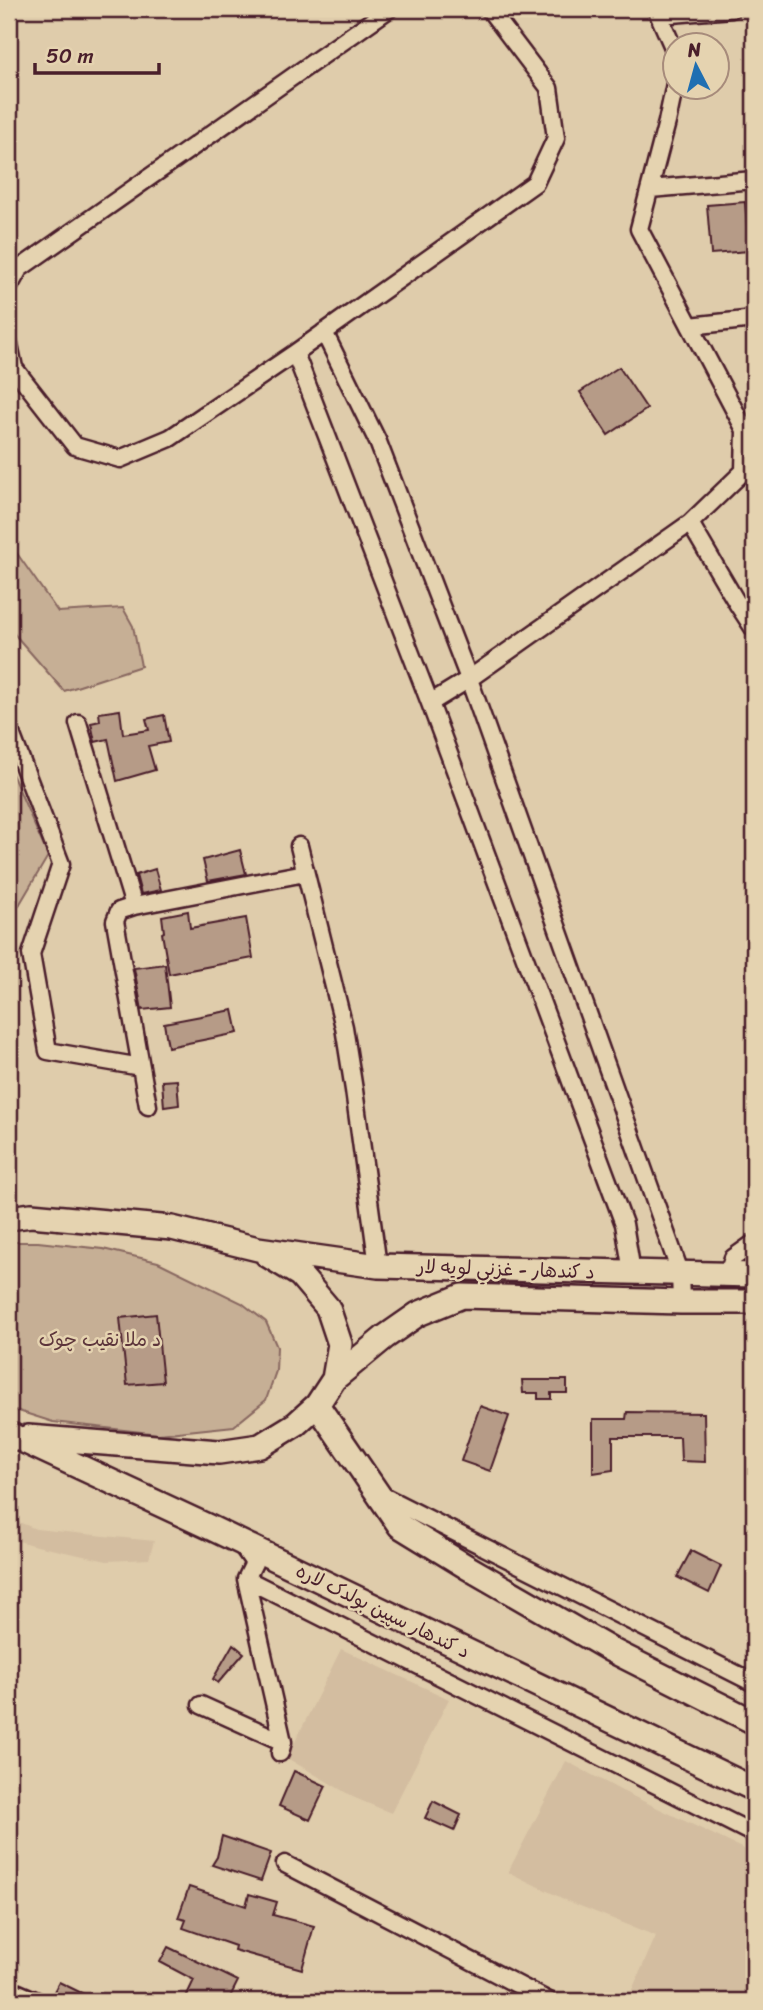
<svg xmlns="http://www.w3.org/2000/svg" width="763" height="2010" font-family="Sriracha,'Playpen Sans Arabic',sans-serif">
<style>
.built{fill:#d3bda0}
.green{fill:#c6af95;stroke:#886760;stroke-width:2}
.building{fill:#b69b87;stroke:#4a1f2b;stroke-width:2}
.lines{fill:none;stroke-linecap:round;stroke-linejoin:round}
.minor-casing{stroke:#4a1f2b;stroke-width:21}
.highway-casing{stroke:#4a1f2b;stroke-width:28}
.minor{stroke:#e5d3b0;stroke-width:16}
.highway{stroke:#e5d3b0;stroke-width:23}
.labels{text-anchor:middle;dominant-baseline:central;stroke-width:5;stroke-linejoin:round;paint-order:stroke}
.street-label{font-size:19px;fill:#4a1f2b;stroke:#e5d3b0}
.park-label{font-size:19px;fill:#5d353b;stroke:#e5d3b0}
</style>
<rect width="100%" height="100%" fill="#dfccab"/>
<filter id="ink" filterUnits="userSpaceOnUse"><feTurbulence type="fractalNoise" baseFrequency=".0143" numOctaves="2"/><feDisplacementMap in="SourceGraphic" scale="14" xChannelSelector="R" yChannelSelector="G"/><feConvolveMatrix kernelMatrix="1 2 1 2 8 2 1 2 1" color-interpolation-filters="sRGB"/></filter>
<g filter="url(#ink)">
<path class="built" d="M9,1518L36,1529L154,1541L149,1559L107,1561L32,1545L9,1538Z
M341,1649L449,1699L391,1813L355,1798L287,1758Z
M566,1761L622,1791L754,1854V2001H627L656,1936L570,1902L508,1872Z"/>
<path class="green" d="M9,542L58,612L123,608L133,626L141,666L64,691L9,628Z
M9,767L48,856L15,912L9,913Z
M9,1242H38L103,1249L158,1262L242,1303L266,1322L277,1347L276,1371L266,1400L234,1426L159,1434L53,1422L9,1408Z"/>
<path class="building" d="M745,202L749,251L711,254L707,205Z
M619,367L647,409L608,435L580,392Z
M120,710L123,734L149,730L146,719L164,715L169,742L148,746L155,770L117,781L108,739L95,742L91,723L100,721L99,713Z
M240,850L246,874L208,881L203,860Z
M155,869L161,890L141,894L136,875Z
M188,911L190,928L246,918L253,958L169,974L162,933L164,932L162,916Z
M165,964L170,1007L142,1010L134,968Z
M233,1010L238,1033L168,1047L164,1023Z
M177,1080L179,1105L164,1107L162,1081Z
M156,1314L163,1382L127,1385L120,1318Z
M522,1380H567V1393H551V1399H538V1393H523Z
M480,1406L509,1416L490,1471L461,1461Z
M627,1412L704,1413L705,1462L681,1461L680,1437H613V1470L593,1473V1419H626Z
M691,1551L721,1566L709,1593L677,1577Z
M233,1644L244,1653L218,1683L213,1679Z
M294,1771L326,1786L310,1820L279,1806Z
M433,1801L461,1815L454,1831L425,1818Z
M222,1836L271,1853L261,1881L212,1865L217,1857Z
M189,1887L246,1906L249,1894L277,1902L273,1915L314,1926L302,1969L234,1950L235,1946L183,1928L186,1920L178,1918Z
M168,1947L238,1981L228,2001H184L194,1980L160,1962Z
M59,1982L98,2001H49Z"/>
<g class="lines">
<defs>
<path id="minor" d="M656,9L676,54
M660,15L732,9
M650,189L754,180
M9,287L19,269L389,9
M690,326L754,319
M324,332L378,442L469,679L680,1272L681,1302
M9,344L14,368L75,446L120,459L170,438L295,353L535,183L556,138L549,88L489,9
M295,353L430,703L624,1224L632,1272
M690,523L737,603L754,629
M430,703L469,679L690,523L744,471L745,430L639,229L667,122L676,79
M78,723L134,906
M9,728L61,864L31,954L48,1051L141,1067
M299,846L344,1027L354,1090L378,1266
M148,1106L115,921L119,911L134,906L305,873
M728,1274L733,1258L754,1243
M381,1495L754,1683
M240,1543L254,1563L246,1579L754,1834
M246,1579L283,1742L280,1753
M201,1705L283,1742
M285,1864L549,2001
M9,1989L37,2001"/>
<path id="highway" d="M9,1218L31,1215L172,1228L258,1249L378,1266L754,1275
M267,1255L300,1275L328,1308L340,1344L334,1379
M317,1405L400,1526L467,1567L611,1650L754,1722
M11,1435L209,1527L754,1789
M28,1437L219,1452L260,1446L296,1424L317,1405L334,1379L385,1337L418,1314L462,1296L681,1302H754"/>
</defs>
<use href="#minor" class="minor-casing"/>
<use href="#highway" class="highway-casing"/>
<use href="#minor" class="minor"/>
<use href="#highway" class="highway"/>
</g>
</g>
<g class="labels">
<g class="street-label">
<text transform="translate(506 1269) rotate(2)">د کندهار - غزني لويه لار</text>
<text transform="translate(383 1611) rotate(26)">د کندهار سپین بولدک لاره</text>
</g>
<g class="park-label">
<text x="100" y="1339">د ملا نقيب چوک</text>
</g>
</g>
<rect width="763" height="2010" fill="none" stroke="#e5d3b0" stroke-width="35"/>
<rect x="18" y="18" width="728" height="1975" fill="none" stroke="#4a1f2b" stroke-width="2.5" filter="url(#ink)"/>
<g transform="translate(696 66) rotate(354)"><circle r="33" fill="#e5d3b0" stroke="#a78b7b" stroke-width="2"/>
<path d="M0-5L12 26L0 18L-12 26Z" fill="#1f6fb2"/>
<text y="-10" font-size="19" font-weight="bold" text-anchor="middle" fill="#4a1f2b">N</text>
</g>
<path d="M35 63v10h124v-10" fill="none" stroke="#4a1f2b" stroke-width="3.5"/>
<text x="46" y="63" font-size="21" fill="#4a1f2b" stroke="#e5d3b0" stroke-width="5" paint-order="stroke">50 m</text>
</svg>
